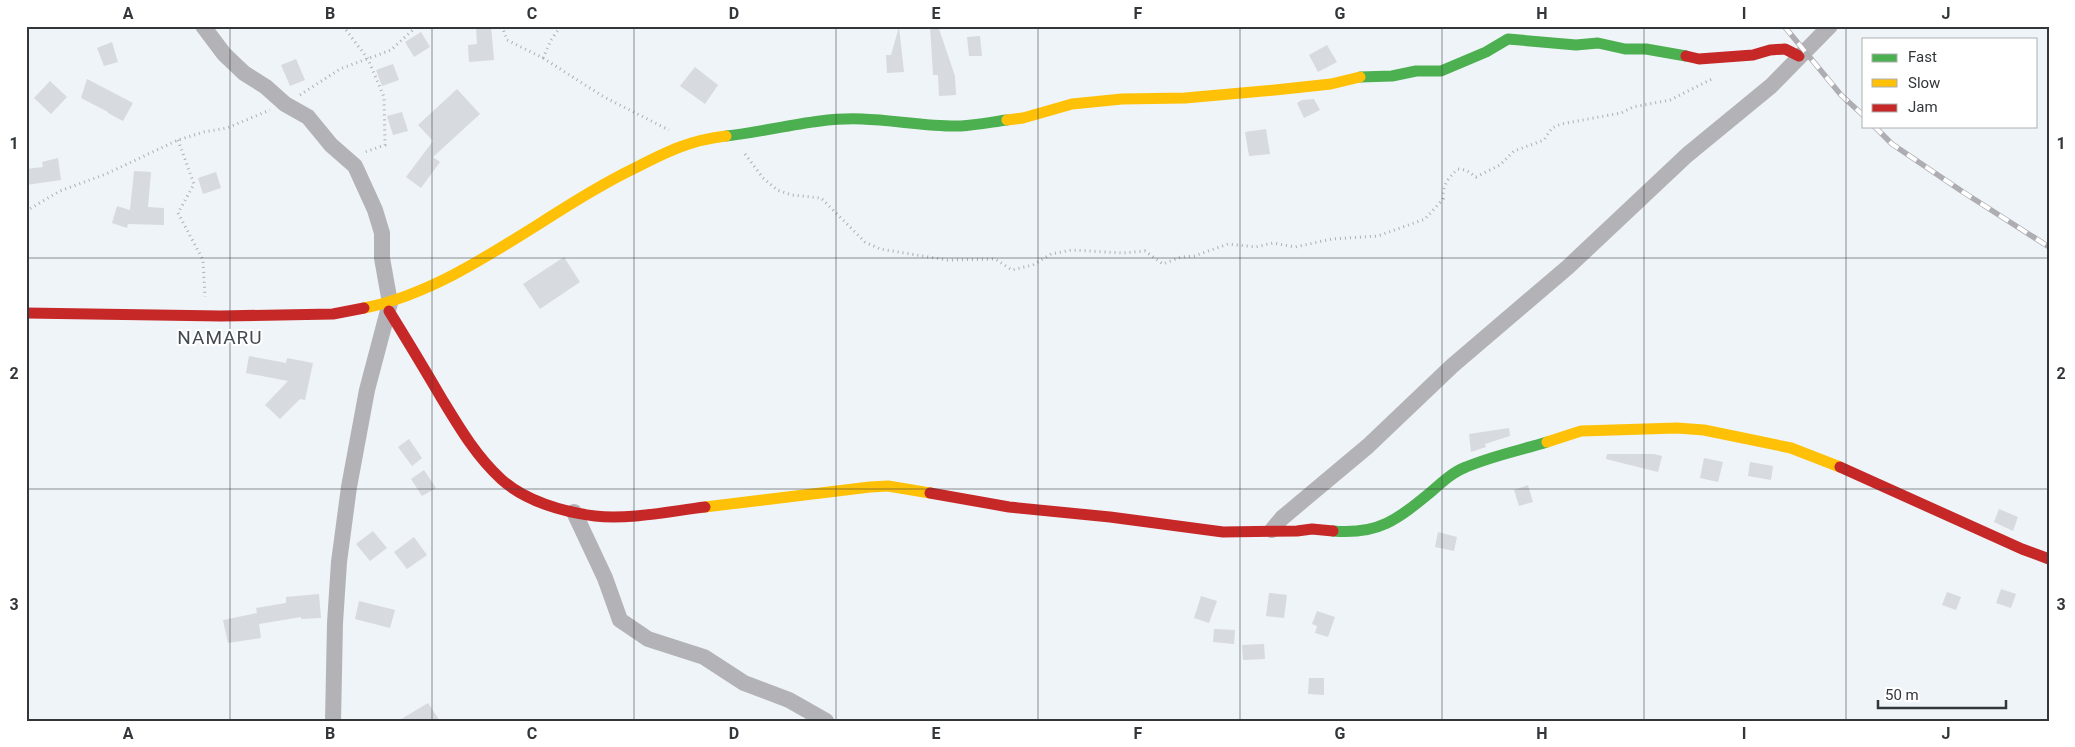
<svg xmlns="http://www.w3.org/2000/svg" width="2075" height="747" font-family="Roboto,sans-serif">
<style>
.building{fill:#d7dade}
.lines{fill:none;stroke-linecap:round;stroke-linejoin:round}
.path{stroke:#afafb2;stroke-width:3;stroke-dasharray:1 4;stroke-linecap:butt}
.street{stroke:#b3b2b6;stroke-width:16}
.fast{stroke:#4caf50;stroke-width:11}
.slow{stroke:#ffc107;stroke-width:11}
.jam{stroke:#c62828;stroke-width:11}
.rail-casing{stroke:#aeaeb2;stroke-width:5.5}
.rail{stroke:#fff;stroke-width:4;stroke-dasharray:11;stroke-linecap:butt}
.grid{fill:none;stroke:#33373a;stroke-width:1;stroke-opacity:0.55}
.labels{text-anchor:middle;dominant-baseline:central;stroke-width:4;stroke-linejoin:round;paint-order:stroke}
.quarter-label{font-size:19px;letter-spacing:1px;fill:#434b52;stroke:#fff}
.neatline{fill:none;stroke:#33373a;stroke-width:2}
.grid-label{font-size:16px;text-anchor:middle;font-weight:bold;fill:#33373a}
</style>
<rect width="100%" height="100%" fill="#eff4f9"/>
<path class="building" d="M476,26H491L494,60L469,62L468,45L477,44Z
M930,26H938L955,76L956,95L939,96L938,75H933Z
M899,27L904,72L887,73L886,55H891Z
M421,32L430,47L414,57L405,42Z
M980,36L982,56H969L967,37Z
M112,42L118,62L104,66L97,48Z
M1327,45L1337,62L1318,72L1309,55Z
M296,59L305,80L290,86L281,65Z
M393,64L399,80L382,86L376,70Z
M695,67L718,85L705,104L680,86Z
M87,79L133,103L123,121L108,113V112L81,98Z
M50,81L67,97L51,114L34,98Z
M457,89L480,114L433,157L440,162L421,188L406,177L433,141L418,125Z
M1314,99L1320,110L1304,118L1297,103L1302,100Z
M402,112L408,131L393,135L387,116Z
M1266,129L1270,154L1249,156L1245,132Z
M58,158L61,180L26,185V169L43,167L42,162Z
M134,171L151,172L148,207L164,208V225L128,224L127,228L112,223L117,206L130,210Z
M216,172L221,188L203,194L198,178Z
M564,257L580,282L540,309L523,284Z
M249,356L286,363L287,358L313,363L305,400L300,399L280,419L265,405L288,381L246,373Z
M1509,428L1510,436L1485,444L1486,447L1471,452L1469,434Z
M409,439L422,458L412,466L398,447Z
M1607,454H1654L1662,456L1658,472L1606,459Z
M1704,458L1723,462L1718,482L1700,478Z
M1750,462L1773,466L1771,480L1748,476Z
M424,470L436,488L422,496L411,479Z
M1528,485L1533,502L1519,506L1514,490Z
M1999,509L2018,517L2013,531L1994,522Z
M373,531L387,548L370,561L356,544Z
M1438,532L1457,537L1454,551L1435,547Z
M414,537L427,555L407,569L394,552Z
M2001,589L2016,594L2011,608L1996,603Z
M1947,592L1961,597L1956,610L1942,605Z
M1269,593L1287,595L1284,618L1266,616Z
M319,594L321,618L301,619V617L259,624L261,638L228,643L223,620L257,613L256,608L286,603V597Z
M1201,596L1217,601L1209,623L1194,618Z
M359,601L395,610L390,628L355,619Z
M1317,611L1335,617L1328,637L1315,633L1317,626L1312,624Z
M1214,629L1235,630L1234,644L1213,642Z
M1264,644L1265,659L1243,660L1242,645Z
M1309,678H1324V695L1308,694Z
M428,703L440,721H398Z"/>
<g class="lines">
<path class="path" d="M343,26L368,59L384,97L385,145L362,153
M502,26L507,40L543,58L551,40L561,26
M543,58L604,97L669,130
M300,95L340,69L391,50L417,26
M178,140L194,184L178,213L203,260L205,297
M745,154L763,178L777,190L792,195L821,198L865,242L880,249L947,260L995,259L1012,270L1033,265L1051,254L1072,250L1123,253L1145,251L1163,264L1181,257L1194,256L1228,244L1256,247L1273,243L1295,247L1332,239L1378,236L1425,219L1443,199C1443,185 1447,179 1458,169L1466,170L1476,177L1500,165L1514,151L1544,140L1552,128L1561,124L1621,113L1633,107L1670,100L1714,78
M26,211L60,191L106,174L178,140L204,132L227,128L270,110"/>
<path class="street" d="M203,26L224,54L244,73L266,87L285,104L308,117L331,145L355,166L375,210L382,233V258L390,303L367,390L349,487L339,562L335,623L333,721
M574,512L605,578L620,620L648,639L704,657L744,683L789,700L826,721
M1272,530L1282,518L1368,446L1452,366L1568,267L1687,155L1771,86L1830,26"/>
<path class="fast" d="M1360,77L1392,76L1416,71H1441L1486,52L1508,39L1576,45L1598,43L1625,49H1646L1686,56
M726,136C771,131 817,117 862,119C895,120 928,127 961,126C976,125 992,122 1007,120
M1333,531C1379,535 1398,519 1432,491C1442,482 1453,472 1466,467C1492,456 1521,450 1547,442"/>
<path class="slow" d="M1007,120L1023,118L1072,104L1122,99L1185,98L1275,90L1331,84L1360,77
M364,308C460,289 549,209 637,167C668,151 691,140 726,136
M1547,442L1581,431L1677,428L1704,430L1791,448L1840,467
M705,507L870,487L888,486L930,493"/>
<path class="jam" d="M1686,56L1699,59L1753,55L1770,50L1785,49L1799,56
M389,311C407,340 425,370 442,399C459,427 476,456 501,479C525,501 563,512 595,516C629,520 671,511 705,507
M26,313L221,316L333,314L364,308
M1840,467L2022,549L2049,559
M930,493L1009,507L1110,517L1223,532L1297,531L1312,529L1333,531"/>
<defs>
<path id="rail" d="M1784,26L1841,95L1864,116
M1874,126L1892,144L1963,192L2049,247"/>
</defs>
<use href="#rail" class="rail-casing"/>
<use href="#rail" class="rail"/>
</g>
<path class="grid" d="M230,26V721M432,26V721M634,26V721M836,26V721M1038,26V721M1240,26V721M1442,26V721M1644,26V721M1846,26V721M26,258H2049M26,489H2049"/>
<g class="labels">
<g class="quarter-label">
<text x="220" y="337">NAMARU</text>
</g>
</g>
<rect width="2075" height="747" fill="none" stroke="#ffffff" stroke-width="55"/>
<rect x="1862" y="38" width="175" height="90" fill="#ffffff" stroke="#adafb0"/>
<rect x="1872" y="54" width="25" height="8" fill="#4caf50" stroke="#adafb0"/>
<text x="1908" y="62" font-size="15" fill="#33373a">Fast</text>
<rect x="1872" y="79" width="25" height="8" fill="#ffc107" stroke="#adafb0"/>
<text x="1908" y="88" font-size="15" fill="#33373a">Slow</text>
<rect x="1872" y="104" width="25" height="8" fill="#c62828" stroke="#adafb0"/>
<text x="1908" y="112" font-size="15" fill="#33373a">Jam</text>
<path d="M1878 700v8h128v-8" fill="none" stroke="#33373a" stroke-width="2.5"/>
<text x="1885" y="700" font-size="15" fill="#33373a" stroke="#ffffff" stroke-width="4" paint-order="stroke">50 m</text>
<rect x="28" y="28" width="2020" height="692" class="neatline"/>
<g class="grid-label">
<text x="128" y="19">A</text>
<text x="330" y="19">B</text>
<text x="532" y="19">C</text>
<text x="734" y="19">D</text>
<text x="936" y="19">E</text>
<text x="1138" y="19">F</text>
<text x="1340" y="19">G</text>
<text x="1542" y="19">H</text>
<text x="1744" y="19">I</text>
<text x="1946" y="19">J</text>
<text x="14" y="149">1</text>
<text x="2061" y="149">1</text>
<text x="14" y="379">2</text>
<text x="2061" y="379">2</text>
<text x="14" y="610">3</text>
<text x="2061" y="610">3</text>
<text x="128" y="739">A</text>
<text x="330" y="739">B</text>
<text x="532" y="739">C</text>
<text x="734" y="739">D</text>
<text x="936" y="739">E</text>
<text x="1138" y="739">F</text>
<text x="1340" y="739">G</text>
<text x="1542" y="739">H</text>
<text x="1744" y="739">I</text>
<text x="1946" y="739">J</text>
</g>
</svg>
